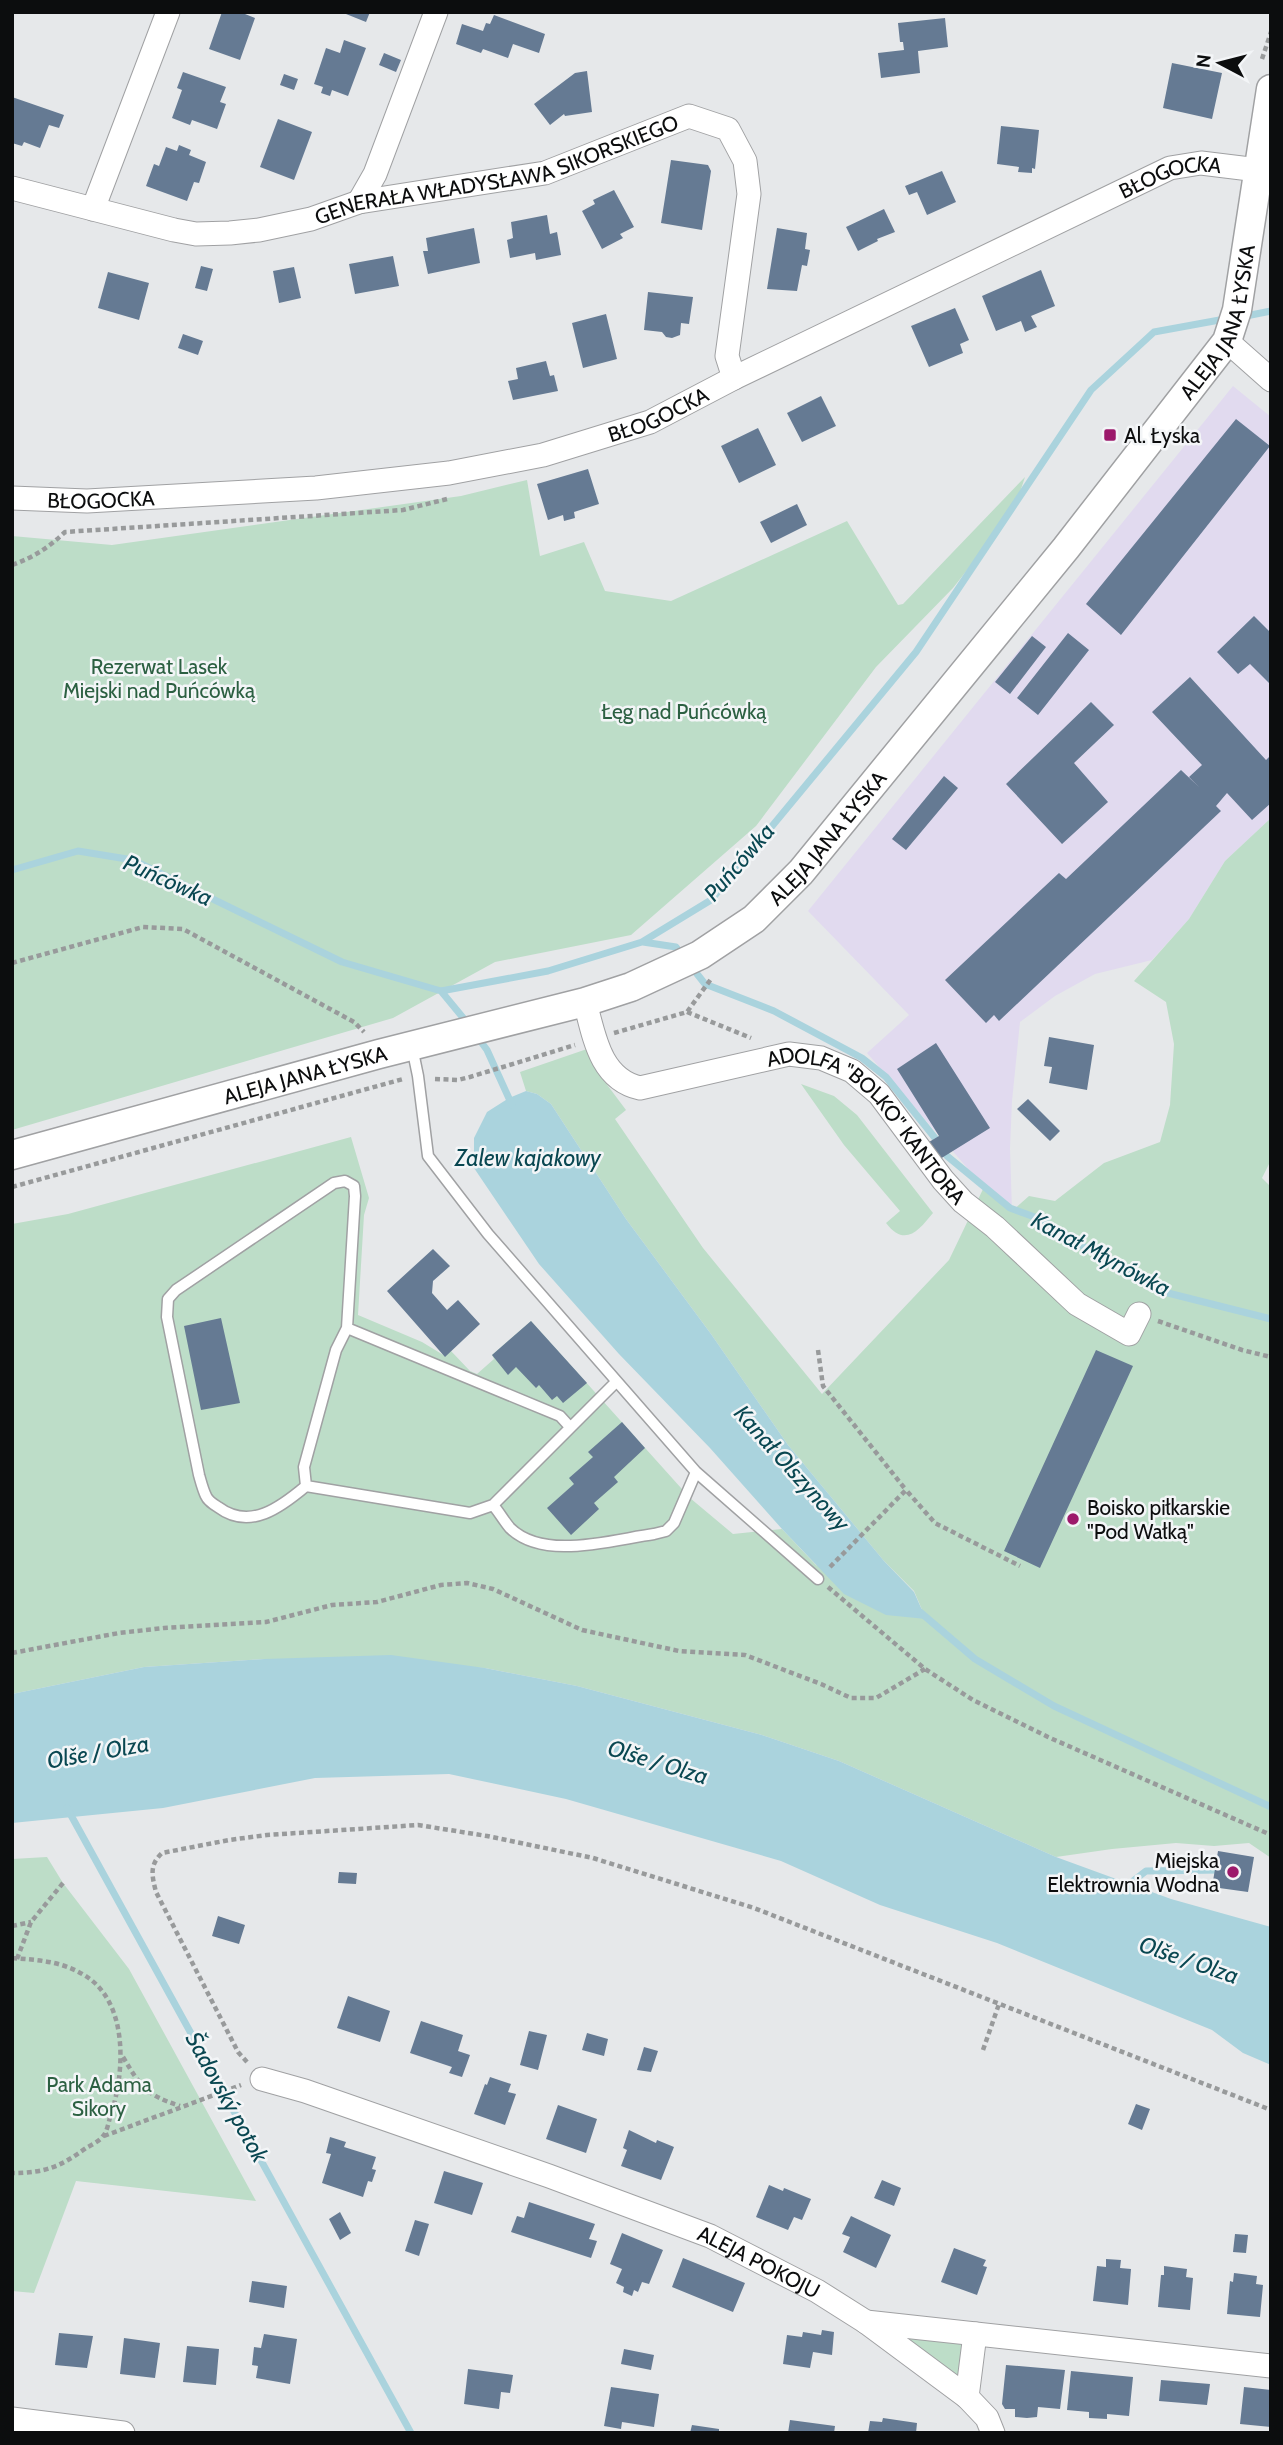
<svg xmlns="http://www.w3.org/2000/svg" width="1283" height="2445" font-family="Cabin,sans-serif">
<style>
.industrial{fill:#e1daef}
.green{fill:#bdddc8}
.water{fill:#aad3dd}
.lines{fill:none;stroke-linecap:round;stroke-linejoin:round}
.stream{stroke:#aad3dd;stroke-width:7}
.building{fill:#657a93}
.service-casing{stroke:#a0a1a3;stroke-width:13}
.minor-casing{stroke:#a0a1a3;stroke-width:25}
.tertiary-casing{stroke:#a0a1a3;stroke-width:31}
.path{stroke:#989a9b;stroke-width:4.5;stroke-dasharray:5 3.5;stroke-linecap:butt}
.service{stroke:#fff;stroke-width:10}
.minor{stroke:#fff;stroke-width:23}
.tertiary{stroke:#fff;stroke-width:28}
.poi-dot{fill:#9c196b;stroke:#f3f5f7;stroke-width:2.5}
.labels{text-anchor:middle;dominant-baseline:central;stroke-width:5;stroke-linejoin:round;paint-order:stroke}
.street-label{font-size:21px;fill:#0c0d0e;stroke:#f3f5f7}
.poi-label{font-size:21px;fill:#0c0d0e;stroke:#f3f5f7;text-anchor:start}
.park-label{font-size:21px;fill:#2c6042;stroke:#f3f5f7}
.water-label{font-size:23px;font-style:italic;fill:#094751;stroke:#f3f5f7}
</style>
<rect width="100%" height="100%" fill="#e6e8ea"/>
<path class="industrial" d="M1233,386L1271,417V818L1225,861L1189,919L1152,960L1095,974L1055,996L1020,1022L1012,1101L1010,1148L1012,1211L984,1187L867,1053L909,1015L808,911Z"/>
<path class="green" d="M1025,477L1014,510L953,588L876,667L756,826L631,935L495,962L393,1018L12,1130V536L112,545L461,496L527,480L540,556L584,542L605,591L671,601L847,521L898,605L903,604Z
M1271,818V1160L1262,1178L1271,1187V1858L1249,1843L1214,1846L1176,1843L1112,1849L1056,1857L839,1761L762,1735L577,1686L485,1668L264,1659L144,1667L12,1694V1224L68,1214L351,1137L369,1198L364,1215L358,1315L422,1342L445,1356L451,1351L470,1371L477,1374L494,1359L492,1355L531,1321L690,1498L733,1534L782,1529L816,1565L926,1619L914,1591L884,1561L788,1445L711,1334L626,1219L551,1104L537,1094L526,1091L520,1072L587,1049L599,1074L626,1110L615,1119L703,1248L822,1394L949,1260L984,1187L1012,1211L1029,1196L1055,1201L1104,1163L1160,1142L1170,1105L1174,1044L1166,1002L1134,981L1189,919L1225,861Z
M801,1084L834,1096L857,1115L933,1213C919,1230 905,1248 886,1223L900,1211L844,1145Z
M47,1857L63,1883L129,1969L256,2201L76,2181L34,2293L12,2291V1859Z
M908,2336L964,2343L960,2380L907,2344Z"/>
<path class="water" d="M526,1091L537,1094L551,1104L626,1219L711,1334L788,1445L884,1561L914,1592L926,1619L886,1615L844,1594L782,1529L710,1448L619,1354L539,1264L474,1168V1138L487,1112L509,1098Z
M391,1655L485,1668L577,1686L762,1735L839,1761L1056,1857L1171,1899L1271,1927V2065L1243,2053L1212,2030L997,1943L880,1905L781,1861L566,1799L449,1774L315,1778L163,1808L12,1823V1694L144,1667L264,1659Z"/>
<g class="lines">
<path class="stream" d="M1241,317L1271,311
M12,870L78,851L133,860L342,962L441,991L548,971L642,942L711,900L916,652L1091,390L1154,332L1225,319
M643,942L676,947L682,955
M690,965L705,984L774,1011L862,1058L886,1077L935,1138
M441,991L469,1025
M476,1035L487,1050L512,1105
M947,1156L1010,1208L1040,1219L1102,1258L1164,1292L1271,1319
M920,1612L975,1659L1054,1706L1271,1807
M67,1808L411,2433
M1124,1888L1146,1871L1222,1870"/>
</g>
<path class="building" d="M222,12H240L255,18L240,60L209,49Z
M341,12H370L366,22Z
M494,15L545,34L539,53L513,44L508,58L483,49L481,53L456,44L462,24L483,31L486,23L490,24Z
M945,18L948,47L918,51L920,73L881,78L878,53L904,50L903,42H900L898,23Z
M344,40L366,48L348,96L332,90L330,96L321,93L323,87L314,84L326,48L340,53Z
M384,53L401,60L396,72L379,65Z
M1172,63L1222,73L1212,119L1163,108Z
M587,71L592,112L565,116L564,114L550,125L534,104L575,73Z
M183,72L226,87L220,102L226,104L217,129L192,120L190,125L172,118L182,90L177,88Z
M284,74L298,79L294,90L280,85Z
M12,97L64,115L59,128L49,125L40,148L24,142L22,146L12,143Z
M278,119L312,132L294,180L260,167Z
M1001,126L1039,130L1035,169L1032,168V173L1018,172L1019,167L997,164Z
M179,145L191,150L189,155L206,162L199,183L194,182L187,201L146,186L154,164L159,166L166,147L177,151Z
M671,160L708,165L711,171L702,230L661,223Z
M942,171L956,202L927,215L917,192L909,195L905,186Z
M614,190L634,227L620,234L623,238L602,249L582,211L595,204L593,200Z
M884,209L895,232L877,239L878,241L858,251L846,227Z
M547,215L550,234L557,232L561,255L536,260L535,253L510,258L507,240L513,238L511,222Z
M474,228L480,263L428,274L423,251H428L426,238Z
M777,228L807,233L805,249L810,250L807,266L802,265L797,291L767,289Z
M393,256L399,286L355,294L349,264Z
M201,266L213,269L207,291L195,288Z
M294,267L301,298L279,303L273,271Z
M1041,270L1055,306L1031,316L1037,327L1025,332L1021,321L996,331L982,296Z
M108,272L149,283L139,320L98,308Z
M648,292L693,297L689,324L681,323L680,335L672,338L666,337L662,332L644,330Z
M955,308L969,340L960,344L963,353L929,367L911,326Z
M606,314L617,359L583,368L572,323Z
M183,334L203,341L198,355L178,348Z
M546,361L550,376L554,375L558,391L513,400L508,381L518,379L516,368Z
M821,396L836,426L802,442L787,413Z
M1236,419L1270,446L1121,635L1086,604Z
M758,428L776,465L739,483L721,446Z
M588,469L599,504L574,512L575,518L564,521L563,515L548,520L537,484Z
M797,504L807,525L771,543L760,522Z
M1254,616L1271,633V685L1250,664L1238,674L1217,652Z
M1068,633L1089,650L1038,715L1017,698Z
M1032,636L1046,647L1010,694L995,682Z
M1190,677L1266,760L1271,755V803L1252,820L1227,793L1216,806L1221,811L999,1021L994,1015L986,1023L945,980L1059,873L1066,879L1181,770L1200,788L1189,777L1202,765L1152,712Z
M1091,702L1114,725L1074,763L1108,802L1062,844L1006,784Z
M944,776L958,788L906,850L892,839Z
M1049,1037L1094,1045L1087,1090L1049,1083L1052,1067L1044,1066Z
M936,1043L990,1128L940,1159L929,1142L939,1136L897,1069Z
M1028,1099L1060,1131L1050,1141L1017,1109Z
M433,1249L450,1266L433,1281L432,1293L447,1310L458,1300L480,1324L445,1357L387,1291Z
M221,1318L240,1403L201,1410L184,1326Z
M531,1321L587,1383L563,1403L557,1396L552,1400L539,1385L536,1388L516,1367L508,1375L492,1355Z
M1096,1350L1133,1366L1040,1568L1004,1551Z
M622,1422L645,1448L614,1477L618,1482L594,1503L599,1509L571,1535L547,1508L574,1484L569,1478L593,1457L588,1452Z
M1218,1851L1254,1857L1248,1892L1212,1887Z
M339,1872L357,1873L356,1884L338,1883Z
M218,1916L245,1925L239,1944L212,1936Z
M348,1996L390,2011L380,2042L337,2028Z
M421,2021L463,2035L458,2051L470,2055L462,2077L449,2073L452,2067L410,2053Z
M529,2031L547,2035L538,2070L520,2065Z
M587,2033L608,2039L604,2056L582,2050Z
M644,2047L658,2051L651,2072L637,2070Z
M490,2077L511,2084L508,2092L516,2094L505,2125L474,2114L485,2084L487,2085Z
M1136,2104L1150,2109L1142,2130L1128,2124Z
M558,2105L597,2119L586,2153L546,2139Z
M629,2130L656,2143L657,2140L674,2147L661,2180L621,2166L627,2150L623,2148Z
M330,2137L346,2142L344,2147L376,2157L372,2169L376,2170L372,2182L368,2181L363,2197L322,2183L331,2154L326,2153Z
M444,2171L483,2183L472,2215L434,2203Z
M882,2180L901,2188L894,2206L874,2198Z
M769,2185L783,2191L784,2188L811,2199L802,2220L794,2217L788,2230L756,2217Z
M529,2202L595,2224L589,2239L597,2241L591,2258L511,2232L517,2216L524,2218Z
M340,2212L351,2233L340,2240L329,2219Z
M851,2216L891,2235L876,2268L843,2252L850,2237L842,2234Z
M415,2220L429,2224L419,2256L405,2251Z
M622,2233L663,2250L649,2284L642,2282L638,2292L634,2290L632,2296L623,2292L624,2287L616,2283L622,2269L610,2264Z
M1235,2234L1248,2235L1246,2253L1233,2252Z
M954,2248L986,2260L983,2266L987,2267L977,2295L941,2282Z
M683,2258L745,2283L733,2312L672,2287Z
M1106,2259L1121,2260L1120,2268L1131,2269L1128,2305L1093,2301L1097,2266L1106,2267Z
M1164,2266L1187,2269L1186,2277L1193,2278L1190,2310L1158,2307L1161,2275H1164Z
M1234,2273L1257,2276L1256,2284L1263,2285L1260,2317L1227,2314L1230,2281L1233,2282Z
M252,2281L287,2286L284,2308L249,2302Z
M822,2330L834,2332L832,2355L813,2352L810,2368L783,2364L787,2335L802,2337L803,2332L821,2335Z
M59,2333L93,2336L87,2368L55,2365Z
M264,2334L297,2339L290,2384L256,2378L258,2366L252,2365L254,2347L261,2348Z
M124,2338L160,2343L155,2378L120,2374Z
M187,2346L219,2349L216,2385L183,2382Z
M624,2349L654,2355L651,2370L621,2364Z
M1006,2365L1065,2370L1060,2409L1038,2407L1037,2417L1027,2418L1015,2417V2409H1005L1002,2404Z
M468,2369L513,2375L510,2393L501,2392L499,2409L464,2404Z
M1071,2371L1133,2377L1129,2416L1107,2414V2419L1089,2418V2412L1067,2410Z
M1161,2380L1210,2384L1207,2405L1159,2401Z
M611,2387L659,2394L654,2427L622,2422L621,2429L604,2426Z
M1244,2387L1271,2390V2427L1240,2424Z
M883,2418L917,2423L916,2433H868L870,2421L882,2422Z
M790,2420L835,2426L834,2433H788Z
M692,2425L719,2429V2433H690Z"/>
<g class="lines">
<defs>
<path id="service" d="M412,1047L418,1076L428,1156L488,1234L696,1472L818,1579
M570,1427L560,1416L347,1328L355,1196L354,1186L345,1181L334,1183L176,1290L168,1299L167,1317L199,1475C201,1482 203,1490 206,1496C208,1501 213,1504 218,1507C250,1531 281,1507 306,1486L470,1513L493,1505L616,1382
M306,1486L304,1467L336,1350L347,1328
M493,1505C499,1512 504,1521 510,1528C544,1561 611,1540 654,1534L666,1531L674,1523L696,1472"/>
<g id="minor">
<path id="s1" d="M12,188L174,230L196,234L230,233L259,230L311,219L359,202L545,173L689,116L728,129L745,161L749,194L727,356L734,378"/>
<path d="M359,202L375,174L436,12"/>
<path d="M93,209L168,12"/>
<path d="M1227,341L1271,380"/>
<path id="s2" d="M12,498L87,501L316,488L449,473L543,455L650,422L734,378L1170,168L1201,163L1258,170"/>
<path id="s3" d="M585,1002C594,1036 600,1079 640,1088L789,1054L821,1058L852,1071L879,1094L943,1180L963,1202L995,1227L1077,1304L1129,1334L1139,1314"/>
<path id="s4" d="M262,2079L305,2091L549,2176L710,2236L817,2291L866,2322L967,2397L987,2418L993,2433"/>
<path d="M866,2322L1271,2366"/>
<path d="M967,2397L975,2334"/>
<path d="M12,2419L123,2433"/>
</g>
<g id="tertiary">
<path id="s5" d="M12,1155L379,1054L585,1002L631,987L700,955L754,919L801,872L1066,548L1227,341L1237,310L1271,89"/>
</g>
</defs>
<use href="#service" class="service-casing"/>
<use href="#minor" class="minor-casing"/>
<use href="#tertiary" class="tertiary-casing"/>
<path class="path" d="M1262,59L1271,32
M12,565C34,557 48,548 65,532L403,510L447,499
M12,963L143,927L183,929L354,1022L364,1032
M687,1012L751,1038
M614,1033L687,1012L711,979
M435,1079L458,1080L470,1077L575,1045
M12,1187L403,1079
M1158,1321L1242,1350L1271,1357
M818,1350L823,1386L906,1490
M830,1567L906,1490L935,1523L1020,1566
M828,1587L925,1669L973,1700L1048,1737L1271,1835
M12,1653L119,1633L164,1628L266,1622L332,1605L377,1602L441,1585L467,1583L493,1589L582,1630L679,1651L745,1655L821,1684L851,1698H876L925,1669
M12,1926L31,1922
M12,1958C38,1960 61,1961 84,1975C128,2001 125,2069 112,2111C109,2118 108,2131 103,2136C100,2141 91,2145 86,2148C60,2167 45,2173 12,2173
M17,1959L31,1922L63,1883
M983,2050L999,2004
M123,2057C141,2087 146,2095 180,2106
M247,2062L238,2052L156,1892C152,1876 149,1865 162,1853L229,1840L267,1835L418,1825L487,1836L593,1858L754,1908L1271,2110
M104,2136L241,2085"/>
<use href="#service" class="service"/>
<use href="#minor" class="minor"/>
<use href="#tertiary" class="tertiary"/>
</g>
<g class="poi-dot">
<rect x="1103" y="428" width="14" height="14" rx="3.5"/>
<circle cx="1073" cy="1519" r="7"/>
<circle cx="1233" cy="1872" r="7"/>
</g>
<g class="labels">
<g class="street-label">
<text stroke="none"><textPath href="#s1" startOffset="499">GENERAŁA WŁADYSŁAWA SIKORSKIEGO</textPath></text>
<text stroke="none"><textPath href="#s2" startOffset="1223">BŁOGOCKA</textPath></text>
<text stroke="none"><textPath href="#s5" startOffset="1544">ALEJA JANA ŁYSKA</textPath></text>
<text stroke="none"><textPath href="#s2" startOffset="656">BŁOGOCKA</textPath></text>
<text stroke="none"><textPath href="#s2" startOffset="89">BŁOGOCKA</textPath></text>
<text stroke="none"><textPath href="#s5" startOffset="892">ALEJA JANA ŁYSKA</textPath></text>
<text stroke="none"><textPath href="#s5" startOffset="304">ALEJA JANA ŁYSKA</textPath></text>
<text stroke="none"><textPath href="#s3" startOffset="368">ADOLFA "BOLKO" KANTORA</textPath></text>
<text stroke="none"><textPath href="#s4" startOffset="530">ALEJA POKOJU</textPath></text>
</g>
<g class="poi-label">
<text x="1124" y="435">Al. Łyska</text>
<text x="1087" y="1507">Boisko piłkarskie<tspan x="1087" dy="24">"Pod Wałką"</tspan></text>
<text x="1219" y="1860" text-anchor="end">Miejska<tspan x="1219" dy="24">Elektrownia Wodna</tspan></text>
</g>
<g class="park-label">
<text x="159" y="666">Rezerwat Lasek<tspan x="159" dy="24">Miejski nad Puńcówką</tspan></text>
<text x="684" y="711">Łęg nad Puńcówką</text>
<text x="99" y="2084">Park Adama<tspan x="99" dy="24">Sikory</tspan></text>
</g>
<g class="water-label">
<text transform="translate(739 862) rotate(-49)">Puńcówka</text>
<text transform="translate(168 880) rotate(24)">Puńcówka</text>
<text x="528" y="1158">Zalew kajakowy</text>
<text transform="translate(1101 1254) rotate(28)">Kanał Młynówka</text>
<text transform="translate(792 1468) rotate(48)">Kanał Olszynowy</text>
<text transform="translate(98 1752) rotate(-10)">Olše / Olza</text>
<text transform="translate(658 1762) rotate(17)">Olše / Olza</text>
<text transform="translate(1189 1960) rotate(19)">Olše / Olza</text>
<text transform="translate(227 2097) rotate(61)">Šadovský potok</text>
</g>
</g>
<rect width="1283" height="2445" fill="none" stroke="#0c0d0e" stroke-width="28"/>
<g transform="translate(1220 63) rotate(277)" stroke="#f3f5f7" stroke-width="5" paint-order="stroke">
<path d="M0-5L12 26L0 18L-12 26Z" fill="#0c0d0e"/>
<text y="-10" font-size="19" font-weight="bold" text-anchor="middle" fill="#0c0d0e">N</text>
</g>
</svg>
